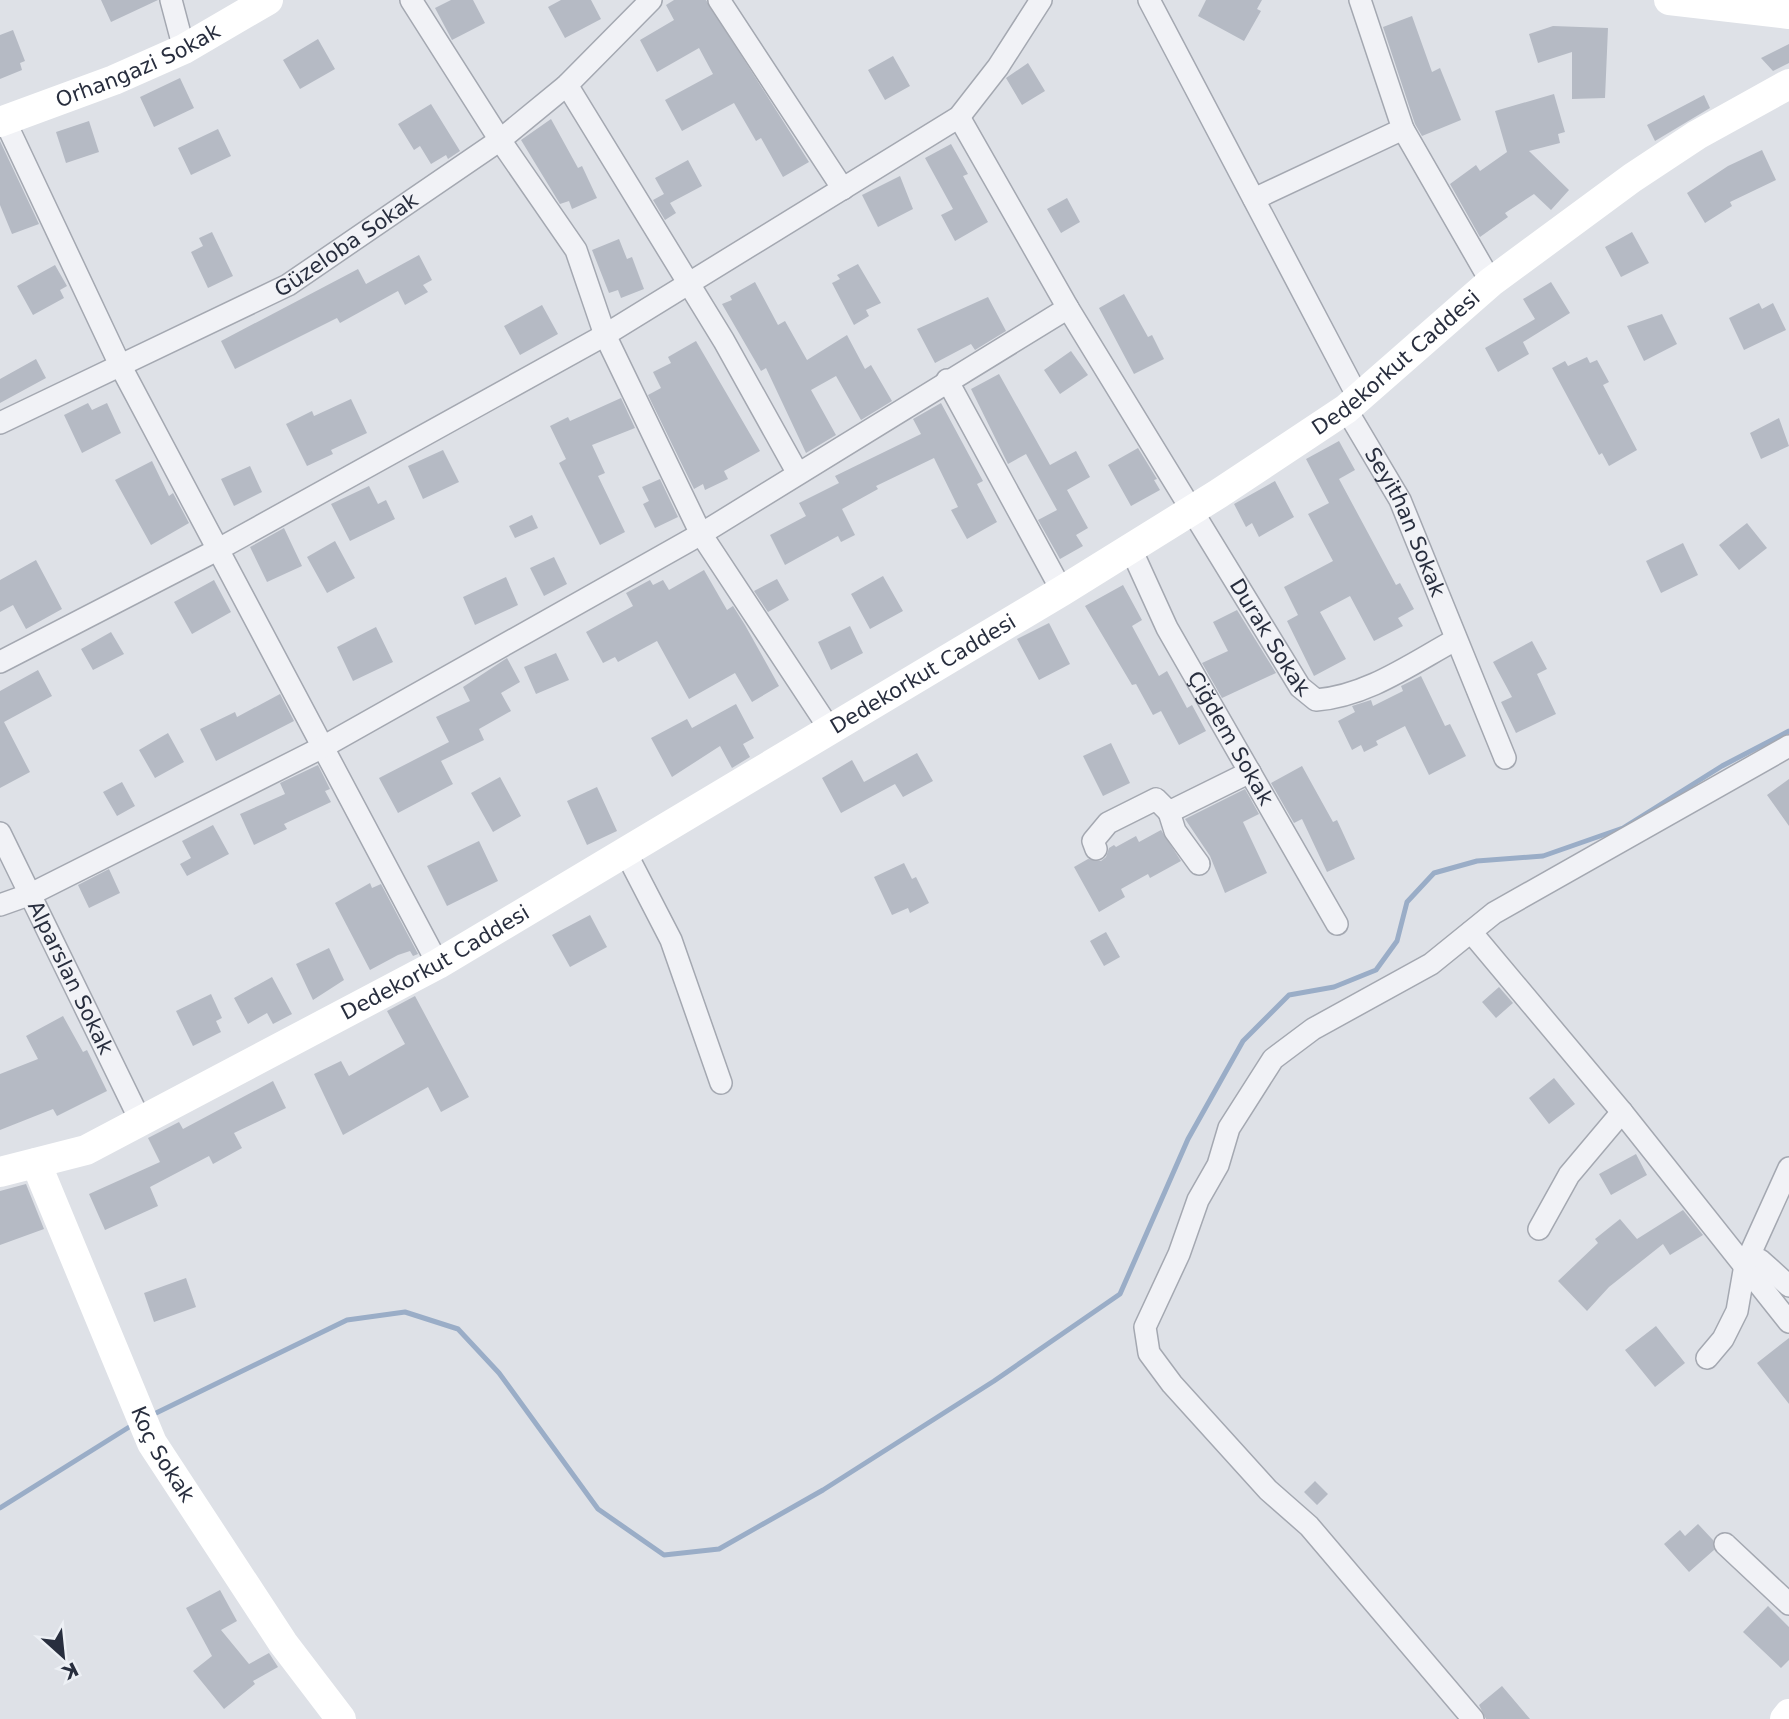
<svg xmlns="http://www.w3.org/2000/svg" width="1789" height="1719" font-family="'DejaVu Sans',sans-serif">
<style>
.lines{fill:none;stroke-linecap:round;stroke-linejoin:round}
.stream{stroke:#9aadc7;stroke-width:5}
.building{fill:#b5bac4}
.street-casing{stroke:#a4a8b1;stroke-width:24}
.street{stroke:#f1f2f6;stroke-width:21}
.secondary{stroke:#fff;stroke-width:30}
.labels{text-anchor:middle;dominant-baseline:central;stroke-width:7;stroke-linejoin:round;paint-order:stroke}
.street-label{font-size:21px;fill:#282e3e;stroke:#edf0f5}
</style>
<rect width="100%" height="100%" fill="#dee1e7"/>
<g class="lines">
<path class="stream" d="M152,1415L347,1320L405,1312L458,1329L499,1373L598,1509L664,1555L719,1549L823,1490L994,1381L1120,1294L1188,1139L1243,1041L1289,995L1334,987L1376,970L1397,941L1407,902L1434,873L1477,861L1543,856L1623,828L1722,766L1789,731
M0,1508L134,1424"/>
</g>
<path class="building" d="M101,0H158L111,22Z
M451,0H473L485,23L452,40L435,8Z
M561,0H591L601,19L565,38L548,7Z
M674,0H706L809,162L783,177L761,138L756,141L734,103L682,131L665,100L713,74L699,48L657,72L640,40L674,20L666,5Z
M1206,0H1262L1257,9L1261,11L1244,41L1198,16Z
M1412,16L1432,72L1440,68L1461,120L1422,136L1415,124L1383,27Z
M1553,26L1608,28L1605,98L1572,99V52L1538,63L1529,34Z
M13,30L25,61L20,63L22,70L0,79V35Z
M318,39L335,69L300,89L283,60Z
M1789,44V63L1773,71L1761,58Z
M893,56L910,86L885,100L868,70Z
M1028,63L1045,91L1022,105L1006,78Z
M180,78L194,108L154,127L140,97Z
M1554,94L1565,132L1558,134L1560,143L1529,151L1569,190L1551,210L1534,194L1505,213L1508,217L1480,237L1450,184L1476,165L1480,171L1507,152L1495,111Z
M1704,95L1710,108L1655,141L1647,125Z
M431,104L460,151L448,159L446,155L431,164L420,146L414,150L398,124Z
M551,119L578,168L582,166L597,198L572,209L569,201L560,204L521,140Z
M89,121L99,152L66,163L56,132Z
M218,129L231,156L191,175L178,148Z
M0,141L39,224L12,234L0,205Z
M951,144L968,174L963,176L988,222L955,241L941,215L953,209L925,158Z
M1762,150L1776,180L1730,202L1732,206L1705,223L1687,193L1728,166Z
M688,160L702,186L670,203L676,213L665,220L653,200L664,194L655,178Z
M900,176L913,209L878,227L862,195Z
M1067,198L1080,222L1061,233L1047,209Z
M212,232L233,276L208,288L191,252L203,246L199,238Z
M1632,232L1649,263L1621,277L1605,247Z
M619,239L627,259L632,257L644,289L621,298L618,290L609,293L592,250Z
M419,255L432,280L423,285L428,292L405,305L398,291L340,323L337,318L235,369L221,341L358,269L366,284Z
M858,264L881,303L866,310L869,316L854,325L832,283L840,279L837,275Z
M55,265L67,286L60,290L64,298L33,315L17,286Z
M755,282L778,325L785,321L807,360L847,335L865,369L871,365L892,401L861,420L836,376L811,390L836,435L806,453L766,368L761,371L722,304L732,300L730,296Z
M1551,282L1570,313L1523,342L1529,354L1498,372L1485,348L1535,319L1523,299Z
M1124,294L1148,337L1152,335L1164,359L1134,374L1099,308Z
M988,297L1006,331L975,350L971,344L935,363L917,329Z
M1759,303L1762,309L1773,303L1786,330L1744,350L1729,318Z
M542,305L558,334L520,355L504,326Z
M1662,314L1677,344L1644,361L1627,326Z
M696,341L760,451L724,471L728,479L705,490L703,484L694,489L648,395L661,388L653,372L671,363L668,357Z
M1071,351L1088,375L1060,394L1044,370Z
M1587,357L1590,363L1597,360L1609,382L1603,385L1637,450L1609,466L1602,453L1599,455L1552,368L1565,361L1568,366Z
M36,359L46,378L0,403V379Z
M999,374L1050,465L1076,451L1090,477L1067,490L1088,528L1076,535L1083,546L1060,559L1038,520L1057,510L1026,454L1008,464L971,389Z
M621,398L635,428L592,445L605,473L598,476L625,532L600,545L559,463L566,459L550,426L568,417L570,421Z
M351,399L367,433L331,450L333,454L307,466L286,424L312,411L314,416Z
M88,403L92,410L107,403L121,433L82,453L64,415Z
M941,403L983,481L977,484L997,522L967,539L951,510L958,507L934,458L876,486L878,489L842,509L855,535L841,542L838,536L785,565L770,535L806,516L799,503L839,483L835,476L921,434L913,419Z
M1779,418L1789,446L1761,459L1750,433Z
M1339,441L1355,470L1339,479L1396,585L1400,583L1414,609L1398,618L1403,626L1374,641L1350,596L1320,612L1346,659L1314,676L1287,621L1298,615L1284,587L1333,561L1308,514L1329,503L1306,459Z
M1138,448L1157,479L1154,480L1160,490L1131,506L1108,465Z
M443,450L459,482L423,499L408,466Z
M152,461L169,496L173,493L189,523L151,545L115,480Z
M250,466L262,492L234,506L221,479Z
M660,479L678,517L655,528L643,504L649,501L642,487Z
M1275,481L1294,517L1259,537L1252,523L1246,527L1234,504Z
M369,486L378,504L386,500L395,519L350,541L331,504Z
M532,515L538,528L515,538L509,526Z
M1747,523L1767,548L1739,570L1719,545Z
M284,528L302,566L267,582L250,547Z
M335,541L355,578L327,593L307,557Z
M1683,543L1698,575L1661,593L1646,561Z
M554,557L567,584L544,596L530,568Z
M36,560L62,609L26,629L13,605L0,612V580Z
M704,570L727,610L733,606L745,625L779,686L752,702L735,673L689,699L657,641L618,662L615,657L603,663L586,632L633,606L626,593L650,580L653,585L663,580L669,590Z
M883,576L903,611L870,629L851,594Z
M506,577L518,605L475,625L463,597Z
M777,579L789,600L768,612L754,591Z
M214,580L231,612L192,634L174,602Z
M1123,585L1142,620L1132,626L1159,676L1167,671L1187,708L1192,705L1206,731L1179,745L1161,711L1153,715L1136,684L1132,685L1085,606Z
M1237,610L1276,673L1222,698L1202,663L1228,651L1213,622Z
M1049,623L1070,664L1039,680L1017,639Z
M850,626L863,653L831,670L818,642Z
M376,627L393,662L353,681L337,647Z
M111,632L124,654L93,670L81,649Z
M1532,641L1547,669L1537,674L1556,714L1516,733L1501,702L1512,697L1493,662Z
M556,653L569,680L536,694L524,667Z
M507,658L520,682L501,693L511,711L479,729L484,740L441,761L453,784L398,813L379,778L449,742L436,717L470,701L463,687Z
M38,670L52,696L4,722L30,772L0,788V691Z
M1421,676L1445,726L1450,724L1466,756L1429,775L1405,726L1376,741L1378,745L1364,752L1361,745L1352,750L1338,721L1355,712L1352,706L1371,700L1373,706L1403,691L1401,686Z
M280,694L294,721L216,761L200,729L235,712L237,717Z
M736,704L754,738L743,744L750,757L732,768L720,746L672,777L651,738L687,719L692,728Z
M168,733L184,762L155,778L139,750Z
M1111,743L1130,783L1103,796L1083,756Z
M917,753L933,781L903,797L895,784L841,813L822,778L852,760L864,782Z
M318,765L330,789L325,791L331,802L284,824L287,829L254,845L240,814L285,794L280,783Z
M1302,766L1333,822L1337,820L1355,859L1327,872L1302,819L1294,823L1271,783Z
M500,777L521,816L493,832L471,793Z
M1789,779V826L1767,795Z
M122,782L135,806L117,816L103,792Z
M597,787L617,831L587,845L567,801Z
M1245,789L1259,814L1243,822L1267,873L1225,893L1210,856L1185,819Z
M213,825L229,854L187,876L180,864L191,858L182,841Z
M1161,830L1181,861L1150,878L1148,874L1121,889L1125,897L1099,912L1074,867L1088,859L1101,861L1106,857L1109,848L1114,845L1116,847L1136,836L1139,842Z
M479,841L498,881L447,906L427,866Z
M904,863L912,879L916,877L929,903L910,913L908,908L892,915L874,877Z
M109,869L120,893L89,908L78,885Z
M370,883L372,888L381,884L418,954L413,956L410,951L398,955L370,970L335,903Z
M590,915L607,947L570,967L552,935Z
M1106,932L1120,957L1104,966L1090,941Z
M329,948L344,980L313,1000L296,964Z
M272,977L292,1014L273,1024L267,1013L248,1024L234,998Z
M1499,987L1513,1003L1496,1018L1482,1002Z
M211,994L222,1018L216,1021L221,1032L193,1046L176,1011Z
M415,996L469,1097L441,1112L428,1087L343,1135L314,1074L341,1061L349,1076L405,1044L387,1011Z
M63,1016L83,1052L87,1050L107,1091L57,1116L53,1109L0,1130V1074L38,1059L26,1036Z
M1554,1078L1575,1104L1549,1124L1529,1098Z
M273,1081L286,1108L234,1133L242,1148L213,1164L209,1156L150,1187L158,1206L105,1230L89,1194L160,1162L148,1138L179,1122L183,1129Z
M1636,1154L1647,1175L1611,1195L1599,1174Z
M26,1184L44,1229L0,1245V1191Z
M1683,1210L1703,1235L1670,1255L1663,1244L1609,1287L1587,1311L1558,1281L1598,1243L1595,1239L1620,1219L1637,1239Z
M186,1278L196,1307L154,1322L144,1293Z
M1656,1326L1685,1363L1655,1387L1625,1350Z
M1789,1338V1404L1757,1363Z
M1315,1481L1328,1494L1317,1505L1304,1492Z
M1698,1524L1713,1540L1714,1550L1689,1572L1664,1544L1680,1530L1685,1536Z
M220,1590L237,1621L221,1630L249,1664L269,1653L278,1667L253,1681L255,1684L224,1709L193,1671L212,1656L186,1608Z
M1768,1606L1789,1627V1660L1781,1668L1743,1632Z
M1502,1686L1530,1719H1486L1479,1705Z"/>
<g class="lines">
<defs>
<g id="street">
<path d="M171,0L184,49"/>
<path d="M411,0L500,140L576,250L605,335L701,534L829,728"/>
<path d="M719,0L843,189"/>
<path d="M1149,0L1359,399"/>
<path d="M1360,0L1403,129L1491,282"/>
<path d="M567,85L724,341L797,472"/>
<path id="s1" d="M959,117L1068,308L1300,687L1316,700C1367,696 1411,664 1455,640"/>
<path d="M5,121L120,365L438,964"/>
<path d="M1254,199L1403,129"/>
<path d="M947,380L1062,591"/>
<path id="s2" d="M1346,409L1400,500L1505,758"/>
<path id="s3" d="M0,423L288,285L500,140L567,85L651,0"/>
<path id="s4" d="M1131,549L1167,628L1337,924"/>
<path d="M0,662L217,550L605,335L959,117L998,67L1041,0"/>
<path d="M1169,812L1175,831L1199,864"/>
<path id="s5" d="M0,833L141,1122"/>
<path d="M1096,849L1093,841L1108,823L1156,799L1169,812L1250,772"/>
<path d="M626,853L671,940L721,1083"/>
<path d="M0,905L31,894L323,747L701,534L1068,308"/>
<path d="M1471,932L1622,1112"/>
<path d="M1539,1229L1569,1175L1622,1112L1789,1322"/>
<path d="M1745,1265L1760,1260L1789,1286"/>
<path d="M1707,1358L1723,1339L1737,1311L1745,1265L1789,1168"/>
<path d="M1725,1544L1789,1604"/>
<path d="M1473,1719L1309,1526L1268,1490L1172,1384L1149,1353L1145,1327L1179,1254L1198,1200L1218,1165L1229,1128L1273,1059L1313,1029L1431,964L1494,913L1789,746"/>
</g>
</defs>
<use href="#street" class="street-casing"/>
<use href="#street" class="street"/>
<g class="secondary">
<path d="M1669,0L1789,14"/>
<path id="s6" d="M0,122L114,80L184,49L268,0"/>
<path id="s7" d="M36,1163L152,1443L283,1643L341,1719"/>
<path id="s8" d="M0,1172L86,1150L438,964L1062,591L1218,494L1346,409L1491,282L1632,178L1697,135L1789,84"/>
<path d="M1785,1719L1789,1714"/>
</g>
</g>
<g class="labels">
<g class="street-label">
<text stroke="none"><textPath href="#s6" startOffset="149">Orhangazi Sokak</textPath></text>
<text stroke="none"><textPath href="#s3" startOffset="390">Güzeloba Sokak</textPath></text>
<text stroke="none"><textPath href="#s8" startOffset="1619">Dedekorkut Caddesi</textPath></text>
<text stroke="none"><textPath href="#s2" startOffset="128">Seyithan Sokak</textPath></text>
<text stroke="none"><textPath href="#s1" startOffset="606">Durak Sokak</textPath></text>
<text stroke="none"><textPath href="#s8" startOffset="1052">Dedekorkut Caddesi</textPath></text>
<text stroke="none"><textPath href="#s4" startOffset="214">Çiğdem Sokak</textPath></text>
<text stroke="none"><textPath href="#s8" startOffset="485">Dedekorkut Caddesi</textPath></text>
<text stroke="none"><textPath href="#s5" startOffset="161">Alparslan Sokak</textPath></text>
<text stroke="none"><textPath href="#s7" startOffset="318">Koç Sokak</textPath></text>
</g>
</g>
<g transform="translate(63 1656) rotate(153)" stroke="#edf0f5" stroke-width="5" paint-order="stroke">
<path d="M0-5L12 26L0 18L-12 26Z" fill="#282e3e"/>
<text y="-10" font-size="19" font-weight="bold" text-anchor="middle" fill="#282e3e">K</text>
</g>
</svg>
